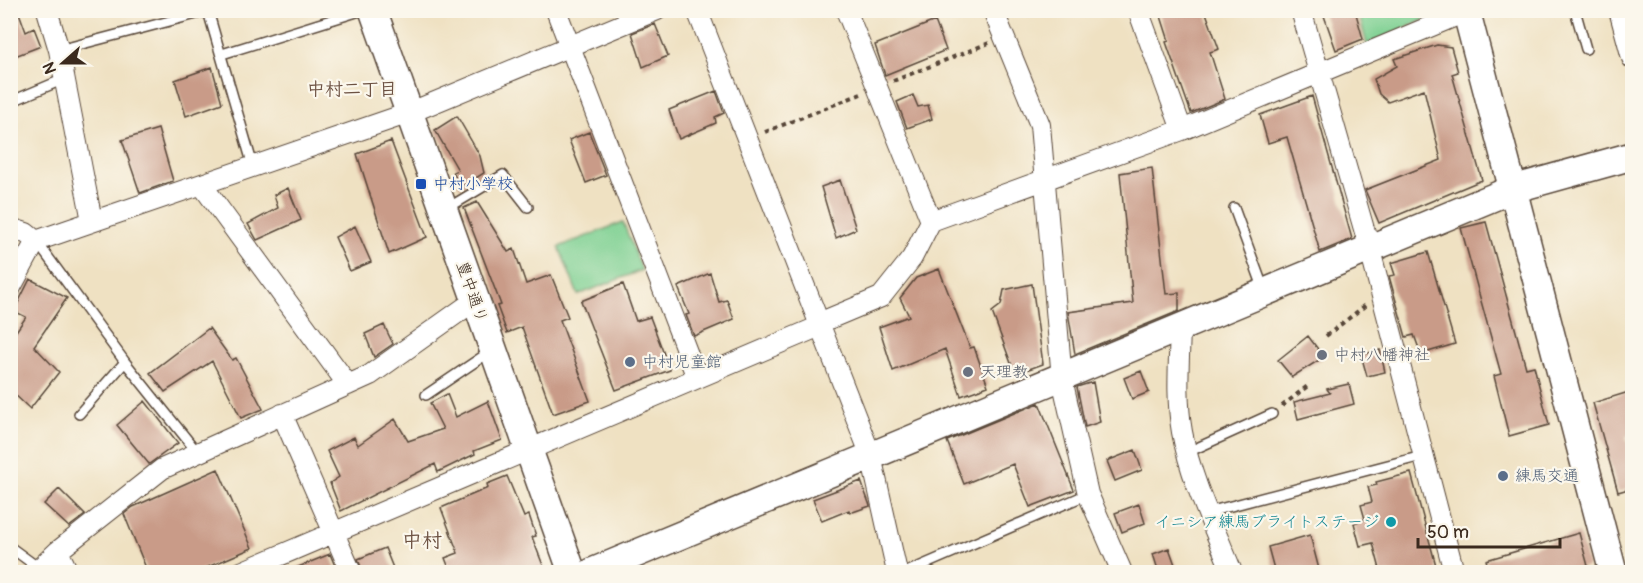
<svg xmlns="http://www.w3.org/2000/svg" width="1643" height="583" font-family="Pangolin,'Klee One',sans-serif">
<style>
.green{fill:#7ed092;stroke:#5c7d58;stroke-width:1.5}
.building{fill:#c99b88}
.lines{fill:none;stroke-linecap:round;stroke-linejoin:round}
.lane-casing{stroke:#564537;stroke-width:12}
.street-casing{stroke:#564537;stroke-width:22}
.secondary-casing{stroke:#564537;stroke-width:30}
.path{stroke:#564537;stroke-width:4;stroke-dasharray:4.5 4.5;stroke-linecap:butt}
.lane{stroke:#fff;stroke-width:9}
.street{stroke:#fff;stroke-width:20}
.secondary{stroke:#fff;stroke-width:27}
.transit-dot{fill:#1a4fb4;stroke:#fbf7ec;stroke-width:2}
.worship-dot{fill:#6b7280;stroke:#fbf7ec;stroke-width:2}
.service-dot{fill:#5c6f8a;stroke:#fbf7ec;stroke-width:2}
.culture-dot{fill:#0f9aa8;stroke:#fbf7ec;stroke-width:2}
.labels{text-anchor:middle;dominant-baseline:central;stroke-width:4.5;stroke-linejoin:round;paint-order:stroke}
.transit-label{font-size:16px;fill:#164399;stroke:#fbf7ec;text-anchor:start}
.street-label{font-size:16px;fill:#3b2a1e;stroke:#fbf7ec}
.worship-label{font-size:16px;fill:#5b616d;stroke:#fbf7ec;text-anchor:start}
.service-label{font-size:16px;fill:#4e5e75;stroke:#fbf7ec;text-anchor:start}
.culture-label{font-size:16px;fill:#0d838f;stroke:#fbf7ec;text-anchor:end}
.neighbourhood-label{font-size:18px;font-weight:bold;fill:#6d5243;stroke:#fbf7ec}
.quarter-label{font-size:20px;font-weight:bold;fill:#6d5243;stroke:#fbf7ec}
</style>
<rect width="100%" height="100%" fill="#fbf7ec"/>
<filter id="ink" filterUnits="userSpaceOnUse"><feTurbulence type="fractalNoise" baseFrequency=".0167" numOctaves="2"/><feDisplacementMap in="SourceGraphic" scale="12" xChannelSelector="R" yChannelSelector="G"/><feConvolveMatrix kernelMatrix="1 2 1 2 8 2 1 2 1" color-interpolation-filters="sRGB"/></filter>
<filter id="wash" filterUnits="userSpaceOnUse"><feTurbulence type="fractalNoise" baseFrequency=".008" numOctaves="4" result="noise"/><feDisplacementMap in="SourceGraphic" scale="24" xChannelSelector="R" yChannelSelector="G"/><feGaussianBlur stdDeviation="1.35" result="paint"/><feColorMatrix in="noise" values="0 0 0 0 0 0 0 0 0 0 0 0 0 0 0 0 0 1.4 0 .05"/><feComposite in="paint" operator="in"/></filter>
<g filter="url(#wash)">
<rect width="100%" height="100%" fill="#efe1c2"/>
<path class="green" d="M1358,11H1444L1367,45Z
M623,222L642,270L578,295L559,247Z"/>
<g id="blocks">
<path class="building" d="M10,10H18L26,32L34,28L41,46L10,58Z
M1159,10H1205L1219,49L1210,52L1225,99L1191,113L1166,42L1169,41Z
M1322,10H1355L1363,39L1336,50Z
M935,21L946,50L885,75L875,45Z
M655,24L668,56L643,67L632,33Z
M1437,45L1451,47L1458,72L1452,74L1482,180L1379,223L1365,190L1441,160L1424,89L1388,102L1379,94L1374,79L1397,66L1394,59Z
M212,67L222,103L186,116L175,80Z
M716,91L724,113L715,117L716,123L679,139L669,110Z
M913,95L918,107L928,105L932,119L907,128L897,102Z
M1312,96L1352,239L1320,252L1287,137L1268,143L1260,115Z
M457,116L480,156L484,173L460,188L453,172L458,170L435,130Z
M158,129L173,181L140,193L122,140Z
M589,132L606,175L586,183L569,140Z
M391,141L427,237L389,254L357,154Z
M1152,168L1166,294L1179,293V311L1075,354L1068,312L1133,303L1120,173Z
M840,180L856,229L836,238L821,187Z
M288,188L301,220L257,240L248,224L278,208L274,195Z
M477,202L508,252L514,249L526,284L551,275L568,317L560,320L590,401L553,414L522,327L507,333L497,306L501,305L464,208Z
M1486,222L1526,368L1534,366L1549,425L1509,436L1494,376L1501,374L1461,228Z
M355,226L371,262L350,271L335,237Z
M1428,252L1455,344L1421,354L1414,335L1406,337L1389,276L1395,275L1391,263Z
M939,269L970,348L974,347L988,386L961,396L945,349L893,371L879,327L909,316L900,298L916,278Z
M710,273L719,302L727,300L734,319L694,336L686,315L689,314L678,287Z
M30,279L67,298L34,346L59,372L30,409L10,390V340L26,317L14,311Z
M623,284L636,321L650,317L670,370L616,390L581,301Z
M1032,284L1043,364L1015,374L992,312L1001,305L1004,290Z
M384,325L393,344L374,357L365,334Z
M209,328L232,360L236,358L263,409L241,418L212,361L165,392L150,373Z
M1308,336L1324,357L1292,377L1278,360Z
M1380,350L1385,372L1367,376L1361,355Z
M1141,371L1149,392L1132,399L1124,378Z
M1093,382L1100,422L1085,427L1077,387Z
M1349,384L1354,404L1298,419L1294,402L1330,393L1327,389Z
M1632,391V435L1626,436L1632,460V488L1618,492L1593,403Z
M447,394L456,417L488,401L502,440L474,451L475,454L438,472L435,464L341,511L330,483L339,477L327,451L354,437L358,445L395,419L408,441L443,429L430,403Z
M145,401L178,443L149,464L117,425Z
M1039,403L1074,490L1030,507L1013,464L964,484L947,441Z
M1135,450L1142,470L1115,481L1107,461Z
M218,469L252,548L194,573H148L124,514L133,507Z
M1411,473L1438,573H1381L1373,543L1360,546L1354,523L1365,519L1361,505L1372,502L1368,487L1377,485L1376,482Z
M507,476L524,517L529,515L536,536L532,537L546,573H451L445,558L458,553L441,508L488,488L487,484Z
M861,481L870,506L850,513L849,510L822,521L813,499Z
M59,489L85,515L69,527L44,504Z
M1139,504L1145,523L1122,532L1115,513Z
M1579,533L1588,566L1565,573H1490L1486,560Z
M1310,535L1320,573H1275L1268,547Z
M385,548L395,573H363L358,559Z
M1169,548L1178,573H1159L1153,554Z
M330,554L338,573H286V572Z"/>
</g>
</g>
<g filter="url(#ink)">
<use href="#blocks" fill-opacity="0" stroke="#564537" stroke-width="1.5"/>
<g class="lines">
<defs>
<path id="lane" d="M1575,10L1586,49
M59,50L208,11L253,166
M222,54L363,10
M10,102L64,79
M1234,208L1264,290
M446,209L503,175L528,207
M37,242L125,362L197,452
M426,395L491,351
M79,414L125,362
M1188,452L1272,414
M1208,512L1422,456
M10,547L40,569
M907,572L1088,494"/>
<path id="street" d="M47,10L59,50L92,221
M556,10L697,378
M697,10L871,456L897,572
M846,10L931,221
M993,10L1040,125L1062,379L1088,494L1122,572
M1138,10L1182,130
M1301,10L1370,250L1454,572
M1619,10L1632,58
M202,185L348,385
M10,228L26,233L36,241
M10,289L36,241L409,113L657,10
M1180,329C1179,364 1176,398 1182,432C1191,480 1214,527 1232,572
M282,414L351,572
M58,551L68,572
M36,572L58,551L162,469L370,375L474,301
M241,572L813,329L819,323L881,297L912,258L931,221L1182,130L1470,10"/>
<path id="secondary" d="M373,10L572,572
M1466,10L1613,572
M592,572L1513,189L1632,156"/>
</defs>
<use href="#lane" class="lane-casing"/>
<use href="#street" class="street-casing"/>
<use href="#secondary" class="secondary-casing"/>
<path class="path" d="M893,81L989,43
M765,132L861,94
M1326,336L1366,305
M1282,406L1309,385"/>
<use href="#lane" class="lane"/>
<use href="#street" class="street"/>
<use href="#secondary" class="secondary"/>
</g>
</g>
<rect class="transit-dot" x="415" y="178" width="12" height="12" rx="3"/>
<g class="worship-dot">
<circle cx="1322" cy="355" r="6"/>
<circle cx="968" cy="372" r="6"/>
</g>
<g class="service-dot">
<circle cx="630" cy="362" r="6"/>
<circle cx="1503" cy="476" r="6"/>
</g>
<circle class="culture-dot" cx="1391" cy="522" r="6"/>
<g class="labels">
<g class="transit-label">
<text x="433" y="184">中村小学校</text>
</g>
<g class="street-label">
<text transform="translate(472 292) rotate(71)">豊中通り</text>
</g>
<g class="worship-label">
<text x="1334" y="355">中村八幡神社</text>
<text x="980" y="372">天理教</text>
</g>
<g class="service-label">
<text x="642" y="362">中村児童館</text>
<text x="1515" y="476">練馬交通</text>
</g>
<g class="culture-label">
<text x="1379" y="522">イニシア練馬ブライトステージ</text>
</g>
<g class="neighbourhood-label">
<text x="352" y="89">中村二丁目</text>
</g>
<g class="quarter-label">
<text x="422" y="540">中村</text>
</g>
</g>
<rect width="1643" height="583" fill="none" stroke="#fbf7ec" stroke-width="36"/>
<g transform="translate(63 63) rotate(249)" stroke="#fbf7ec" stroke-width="4.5" paint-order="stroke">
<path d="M0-4.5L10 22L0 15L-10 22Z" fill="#3b2a1e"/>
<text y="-9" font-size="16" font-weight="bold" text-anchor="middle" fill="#3b2a1e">N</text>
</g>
<path d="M1418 538v9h142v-9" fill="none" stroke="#3b2a1e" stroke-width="3"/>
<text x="1427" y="538" font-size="18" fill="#3b2a1e" stroke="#fbf7ec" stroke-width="4.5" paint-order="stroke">50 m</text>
</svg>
